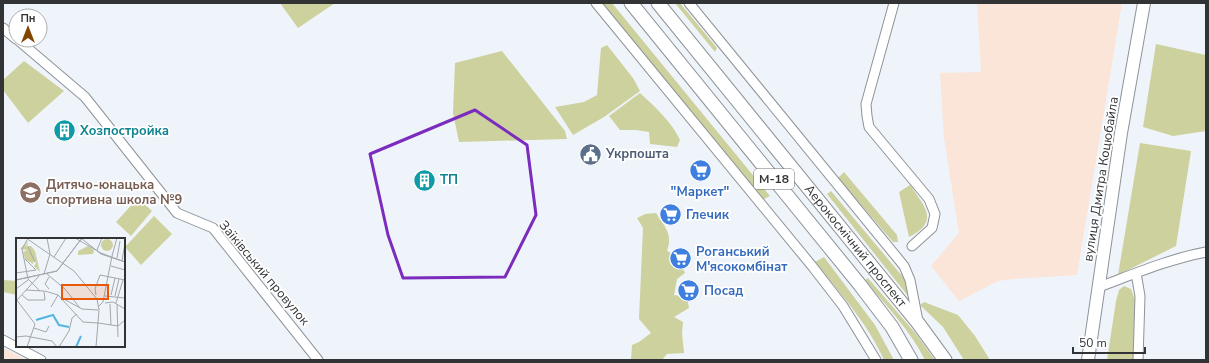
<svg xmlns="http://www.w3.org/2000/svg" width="1209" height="363" font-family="'Nunito Sans',sans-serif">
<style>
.industrial{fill:#fbe4d8}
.green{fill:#cdd19d}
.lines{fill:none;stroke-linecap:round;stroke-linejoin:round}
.street-casing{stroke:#8e9398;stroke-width:11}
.secondary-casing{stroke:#8e9398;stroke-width:14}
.primary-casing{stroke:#8e9398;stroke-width:15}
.street{stroke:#fff;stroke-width:9}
.secondary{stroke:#fff;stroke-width:12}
.primary{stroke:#fff;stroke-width:13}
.marked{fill:none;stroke:#7b2cbf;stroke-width:3;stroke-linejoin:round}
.labels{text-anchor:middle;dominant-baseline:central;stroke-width:3.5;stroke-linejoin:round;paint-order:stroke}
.shield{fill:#fff;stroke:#6f7072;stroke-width:1}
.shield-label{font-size:12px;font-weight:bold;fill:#313335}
.culture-label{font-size:13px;font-weight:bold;fill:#0d838f;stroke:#fff;text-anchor:start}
.service-label{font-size:13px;font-weight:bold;fill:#4e5e75;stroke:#fff;text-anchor:start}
.street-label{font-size:13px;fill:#313335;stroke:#fff}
.education-label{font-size:13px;font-weight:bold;fill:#785e54;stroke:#fff;text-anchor:start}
.shop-label{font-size:13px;font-weight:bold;fill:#366cbe;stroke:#fff;text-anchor:start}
.inset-river{fill:none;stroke:#55b5e2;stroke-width:2}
.inset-road{fill:none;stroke:#a3a7ab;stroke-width:1}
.view{fill:#e8590c;fill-opacity:0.15;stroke:#e8590c;stroke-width:2}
.inset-edge{fill:none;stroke:#313335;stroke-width:2}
</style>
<rect width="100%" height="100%" fill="#eff4fa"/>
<path class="industrial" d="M977,3H1122L1077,275L1013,279L998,281L959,301L931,266L959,233L944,138L940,73L981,72Z
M3,348L27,360H3Z"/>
<path class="green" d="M280,3H335L298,28Z
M603,3H612L770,196L762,200Z
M675,3H680L717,48L715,52Z
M1156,44L1206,55V131L1173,136L1143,127Z
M607,45L633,78L640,91L604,117L573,135L555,107L584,102L597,95L601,48Z
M502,51L565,131L567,139L459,142L453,113L455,63Z
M24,61L64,91L28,123L3,90V80Z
M640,93C655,107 671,121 680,140L677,147L650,144L649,132L636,130H620L609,116Z
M1140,143L1191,151L1176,246L1118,275Z
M844,172L897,235L898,242H893L838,178Z
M910,185C925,207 940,221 909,237L899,192Z
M831,191L903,277C906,283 909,289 908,296L827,194Z
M138,198L152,211L131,236L116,222Z
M656,213C665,227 673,234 667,251L677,256L685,273L677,279L674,295L687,297L689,308L674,317L683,322L682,333L684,353L667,354L662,360H631L632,345L639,342L651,333L639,319L643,228L637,218L645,214Z
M154,216L172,234L141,265L125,247Z
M824,257L875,325L894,360H884C868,324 840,293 815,262Z
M868,278L916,334L935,360H925C910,330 886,306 865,280Z
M3,280L17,281V295L3,292Z
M1124,286L1131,289L1135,300L1133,360H1107L1116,301L1119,290Z
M924,302L958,315L975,336L990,360H964L943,327L920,305Z"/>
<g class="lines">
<defs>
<path id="street" d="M596,3L812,266L843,306L876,360
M689,3L904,266L910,280L918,321
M894,3L866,104L867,116L869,127L929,199L935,214L932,228L912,246
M3,28L16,39
M18,40L85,97L177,213L213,228L318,360
M1136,273L1140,296L1138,360
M1099,287C1134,274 1169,259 1206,252
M3,340L41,360"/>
<path id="secondary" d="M1088,360L1121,133L1144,3"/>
<g id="primary">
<path d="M631,3L860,285L892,327L911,360"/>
<path id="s1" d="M658,3L918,323L945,360"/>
</g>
</defs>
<use href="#street" class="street-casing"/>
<use href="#secondary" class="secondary-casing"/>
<use href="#primary" class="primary-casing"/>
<use href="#street" class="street"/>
<use href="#secondary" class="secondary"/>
<use href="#primary" class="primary"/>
</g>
<path class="marked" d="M475,110L527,145L536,215L505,277L403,278L388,235L370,154Z"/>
<defs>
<symbol id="building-disc" viewBox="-11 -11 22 22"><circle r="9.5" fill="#0f9aa8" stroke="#fff"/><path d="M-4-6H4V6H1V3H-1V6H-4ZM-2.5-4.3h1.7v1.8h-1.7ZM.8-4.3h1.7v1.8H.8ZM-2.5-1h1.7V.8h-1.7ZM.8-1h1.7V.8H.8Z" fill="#fff"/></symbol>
<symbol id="civic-disc" viewBox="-11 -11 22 22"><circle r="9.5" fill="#5c6f8a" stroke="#fff"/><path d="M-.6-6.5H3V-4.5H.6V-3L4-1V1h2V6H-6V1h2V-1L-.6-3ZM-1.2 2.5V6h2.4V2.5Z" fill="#fff"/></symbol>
<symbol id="supermarket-disc" viewBox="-11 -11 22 22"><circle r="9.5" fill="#3f7fe0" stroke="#fff"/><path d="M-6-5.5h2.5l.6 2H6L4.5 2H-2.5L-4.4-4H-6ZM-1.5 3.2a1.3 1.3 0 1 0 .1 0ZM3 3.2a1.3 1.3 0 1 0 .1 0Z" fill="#fff"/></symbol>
<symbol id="school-disc" viewBox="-11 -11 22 22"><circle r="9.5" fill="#8d6e63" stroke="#fff"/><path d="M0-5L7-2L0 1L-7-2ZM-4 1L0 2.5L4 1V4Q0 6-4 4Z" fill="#fff"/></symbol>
</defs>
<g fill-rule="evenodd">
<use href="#building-disc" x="52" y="118" width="25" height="25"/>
<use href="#civic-disc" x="578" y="142" width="25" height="25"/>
<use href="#supermarket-disc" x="688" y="158" width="25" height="25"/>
<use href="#building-disc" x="412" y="168" width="25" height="25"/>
<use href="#school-disc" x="18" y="180" width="25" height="25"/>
<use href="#supermarket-disc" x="658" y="202" width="25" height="25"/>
<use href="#supermarket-disc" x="668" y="246" width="25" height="25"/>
<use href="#supermarket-disc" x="676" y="278" width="25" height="25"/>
</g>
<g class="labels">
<rect class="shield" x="754" y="169" width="40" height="20" rx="3"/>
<g class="shield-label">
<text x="774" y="179">М-18</text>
</g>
<g class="culture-label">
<text x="80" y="131">Хозпостройка</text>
<text x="440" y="180">ТП</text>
</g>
<g class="service-label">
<text x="606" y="154">Укрпошта</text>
</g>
<g class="street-label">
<text transform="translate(1101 179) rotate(-81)">вулиця Дмитра Коцюбайла</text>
<text stroke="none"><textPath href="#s1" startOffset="313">Аерокосмічний проспект</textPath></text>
<text transform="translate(264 273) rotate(50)">Заїківський провулок</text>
</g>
<g class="education-label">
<text x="46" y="185">Дитячо-юнацька<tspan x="46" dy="15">спортивна школа №9</tspan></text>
</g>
<g class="shop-label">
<text x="700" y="192" text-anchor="middle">"Маркет"</text>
<text x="686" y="215">Глечик</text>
<text x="696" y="252">Роганський<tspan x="696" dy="15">М'ясокомбінат</tspan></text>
<text x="704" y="291">Посад</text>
</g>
</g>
<g transform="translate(16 238)">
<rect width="109" height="109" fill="#eff4fa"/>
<path d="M85 7a6 6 0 1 1 12 0a6 6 0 1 1-12 0ZM12,3L11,4L12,6L11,8H15L19,13L24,34L18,28L20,25L18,22L17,26L9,21L7,14L11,12L4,11L9,6L11,9L10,5L11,3ZM72,8L78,12L77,16L62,17V13Z" fill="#cdd19d"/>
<path class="inset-river" d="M20,82L37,77L43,87L53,89M60,109L65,98"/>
<path class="inset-road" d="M10,0L58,33L81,61L83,72L80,109M31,0L34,16M59,0L85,15L109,24M65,0L85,16L109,24M11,2L6,11L12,41L24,53M12,9L19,24M81,12L86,0M96,18L101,0M38,19L50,0M101,20L104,3M106,23L109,5M95,28L109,32M0,35L20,32L9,21M28,36L34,16M31,36L49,51L64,70M0,42L41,33L66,0M0,42L41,33L66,0M0,51L12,42M33,51L29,46L33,39M29,53L42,57L67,84L82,85M6,57L12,62H29L28,53L10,52M80,57L79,51L84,37L109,42M95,57L99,40M89,58L109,60M99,58L103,41M46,60L66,71L82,72M0,61L19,86L11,109M0,63L23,38M89,65L97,64L109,71M100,65L107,42M94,66L95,87M101,67L102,99M83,68L87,64L96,18M35,69L42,57M82,85L102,88L109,82M18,90L30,94L33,88M0,99L10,98L36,103L41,109M43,109L53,93L56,80L61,76"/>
<path class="view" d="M46,47H92V61H46Z"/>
<rect width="109" height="109" class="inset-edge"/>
</g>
<rect width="1209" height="363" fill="none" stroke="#313335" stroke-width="8"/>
<g transform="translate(28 28)"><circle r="19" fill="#ffffff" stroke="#adadae"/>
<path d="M0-3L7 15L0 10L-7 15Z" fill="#824500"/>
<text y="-6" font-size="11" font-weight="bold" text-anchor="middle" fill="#313335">Пн</text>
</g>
<path d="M1073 347v6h72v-6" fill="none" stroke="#313335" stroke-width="2"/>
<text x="1079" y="347" font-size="12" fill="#313335" stroke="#ffffff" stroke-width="3" paint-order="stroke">50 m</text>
</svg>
